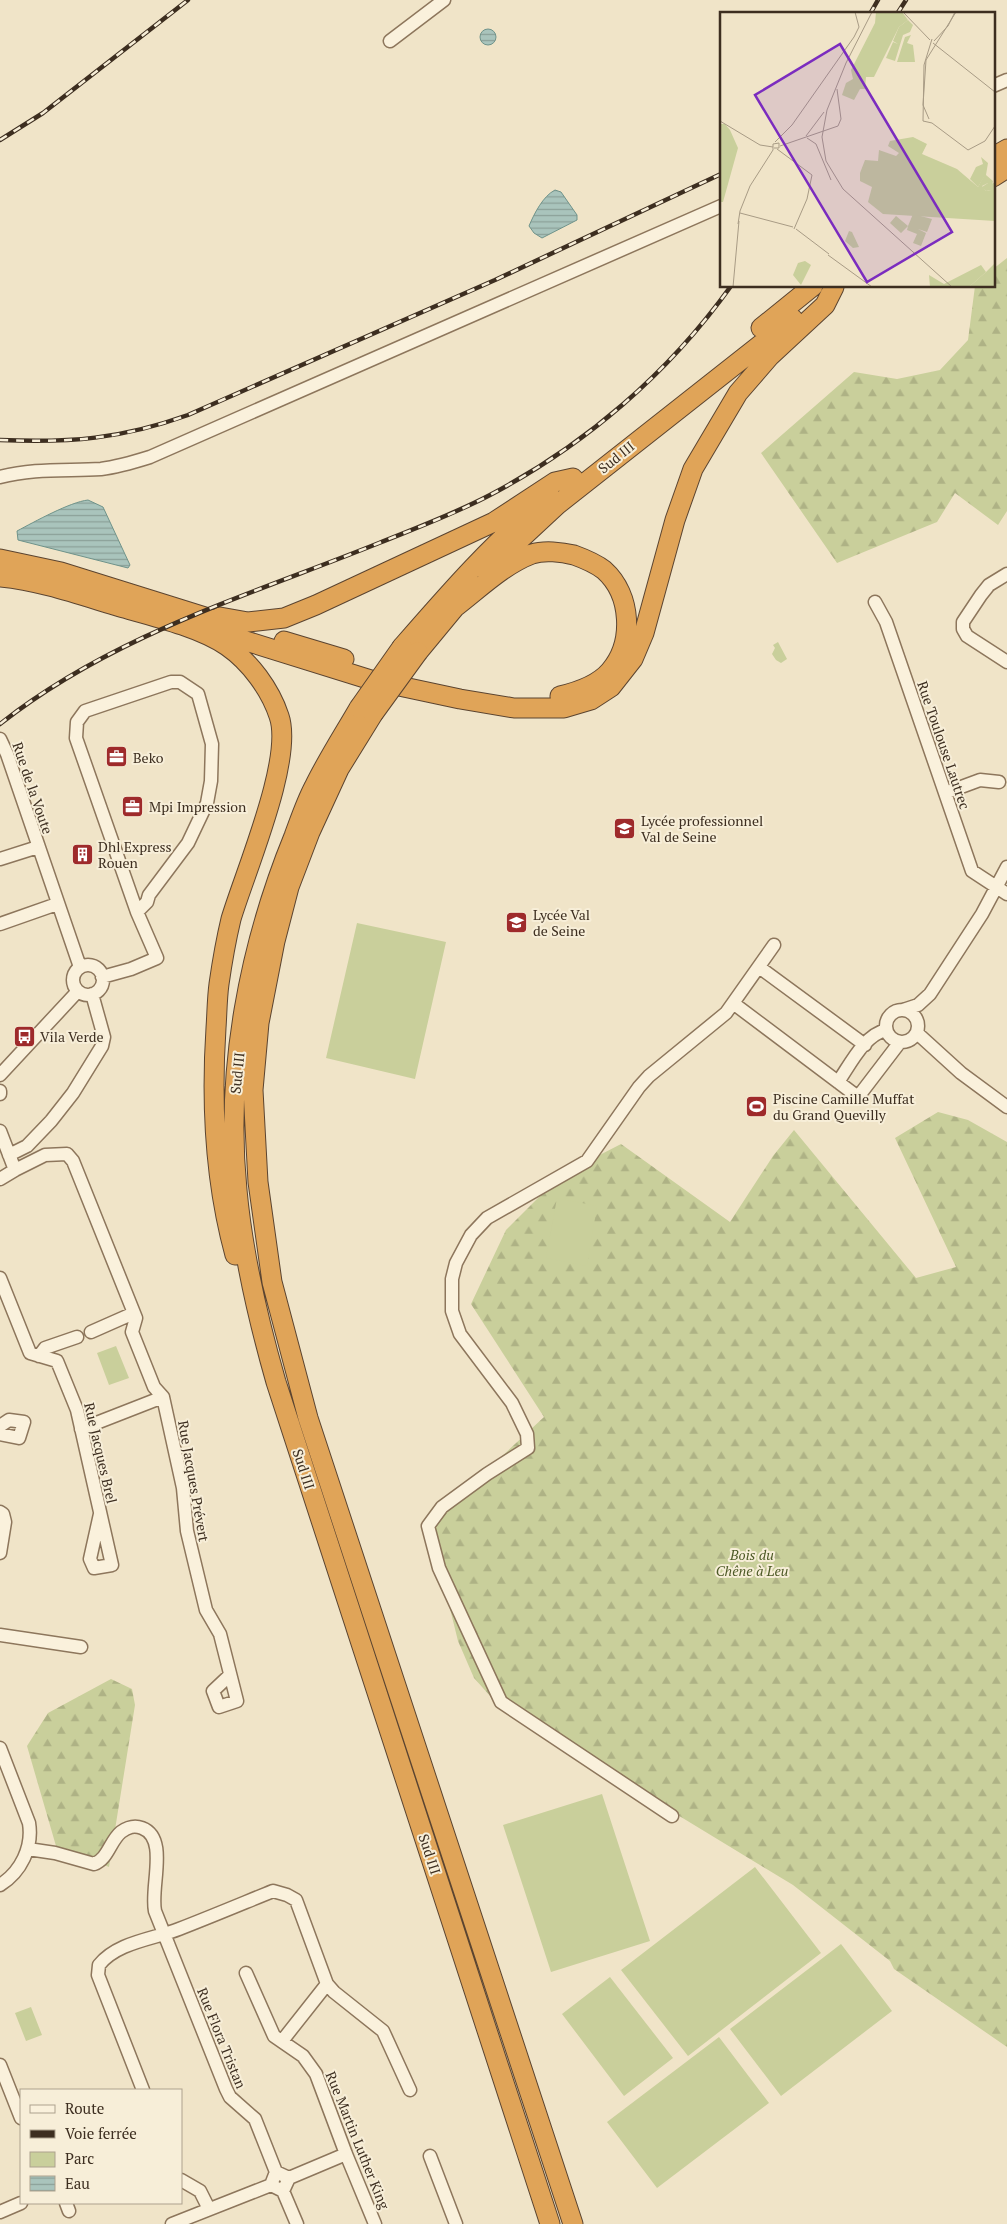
<svg xmlns="http://www.w3.org/2000/svg" width="1007" height="2224" font-family="'PT Serif',serif">
<style>
.forest{fill:url(#forest-firs)}
.green{fill:#c9cf9b}
.water{fill:url(#water-rules);stroke:#6f938a}
.lines{fill:none;stroke-linecap:round;stroke-linejoin:round}
.minor-casing{stroke:#8d765c;stroke-width:15}
.highway-casing{stroke:#5b4430;stroke-width:21}
.minor{stroke:#faf1dc;stroke-width:12}
.highway{stroke:#e0a458;stroke-width:19}
.rail-casing{stroke:#3d2e20;stroke-width:4.5}
.rail{stroke:#f7eed8;stroke-width:2.5;stroke-dasharray:8;stroke-linecap:butt}
.highway-bridge-casing{stroke:#5b4430;stroke-width:21;stroke-linecap:butt}
.highway-bridge{stroke:#e0a458;stroke-width:19}
.labels{text-anchor:middle;dominant-baseline:central;stroke-width:4;stroke-linejoin:round;paint-order:stroke}
.street-label{font-size:14px;fill:#3d2e20;stroke:#f7eed8}
.poi-label{font-size:14px;fill:#3d2e20;stroke:#f7eed8;text-anchor:start}
.park-label{font-size:14px;font-style:italic;fill:#4d5a26;stroke:#f7eed8}
.inset-road{fill:none;stroke:#a89b85;stroke-width:1}
.view{fill:#7b2cbf;fill-opacity:0.15;stroke:#7b2cbf;stroke-width:2.5}
.inset-edge{fill:none;stroke:#3d2e20;stroke-width:2.5}
</style>
<defs>
<pattern id="forest-firs" width="22" height="20" patternUnits="userSpaceOnUse" patternTransform="scale(1.25)"><rect width="22" height="20" fill="#c9cf9b"/><path d="M5 1l3.5 6h-7zM16 11l3.5 6h-7z" fill="#aeb285"/></pattern>
<pattern id="water-rules" width="6" height="5" patternUnits="userSpaceOnUse" patternTransform="scale(1.25)"><rect width="6" height="5" fill="#a9c4bc"/><path d="M0 2.5h6" fill="none" stroke="#8ba098"/></pattern>
</defs>
<rect width="100%" height="100%" fill="#f0e4c8"/>
<path class="forest" d="M1007,258V511L998,525L955,493L937,522L837,563L761,453L854,372L897,379L940,370L968,340L975,286H993V269Z
M938,1112L968,1120L1007,1142V2047L894,1969L890,1961L793,1885L500,1707L474,1678L458,1641L429,1524L544,1417L471,1304L506,1230L561,1175L621,1144L730,1222L773,1156L794,1130L916,1278L956,1267L895,1138Z
M111,1679L132,1689L135,1705L109,1867L56,1846L27,1746L48,1713Z"/>
<path class="green" d="M778,642L787,659L781,663L776,660L772,654L775,648L773,645Z
M357,923L446,942L415,1079L326,1058Z
M557,1198L597,1206L587,1266L546,1258Z
M116,1346L129,1378L109,1385L97,1353Z
M602,1794L650,1941L551,1972L503,1825Z
M755,1867L821,1953L688,2056L621,1970Z
M841,1944L892,2011L781,2096L730,2029Z
M610,1977L673,2058L624,2096L562,2014Z
M31,2007L42,2035L26,2041L15,2013Z
M719,2037L769,2103L657,2188L607,2122Z"/>
<path class="water" d="M480 37a8 8 0 1 1 16 0a8 8 0 1 1-16 0Z
M555,190L561,192L577,215V220L542,238L534,233L529,226C534,214 543,196 555,190Z
M88,500L103,507L130,565L128,568L18,540L17,531C34,522 70,502 88,500Z"/>
<g class="lines">
<defs>
<path id="minor" d="M390,41L444,0
M993,86L1007,80
M0,477C33,468 67,471 101,469C117,467 134,462 150,457L721,206
M1007,574L989,585L981,595L963,622V629L967,636L1007,662
M875,602L886,622L972,871L1007,894
M0,739L7,754L80,967
M945,793L980,780L999,782
M0,859L38,847
M0,924L57,904
M73 980a15 15 0 1 1 30 0a15 15 0 1 1-30 0Z
M759,967L865,1045
M102,977L131,969L157,958L137,912L76,738L77,722L85,711L171,682H180L198,694L212,744L211,781L207,803L188,843L149,895L147,902L137,912
M733,1003L858,1097L900,1042
M886 1026a16 16 0 1 1 32 0a16 16 0 1 1-32 0Z
M903,1010L918,1005L930,994L982,914L1007,867
M917,1033L961,1073L1007,1107
M0,1075L78,991
M838,1082C850,1065 864,1035 886,1030
M0,1091V1094
M0,1131L15,1170L0,1179
M9,1155L27,1146L51,1121L73,1093L102,1046L104,1037L92,994
M15,1170L45,1155L67,1154L73,1161L136,1318L132,1332L154,1387L163,1397L183,1488L187,1531L206,1610L220,1634L237,1701L219,1707L213,1691L230,1675
M0,1278L30,1353L57,1361L77,1410L112,1565L94,1568L90,1559L100,1514
M91,1332L134,1313
M39,1356L45,1348L77,1337
M0,1426L9,1420L24,1422L19,1438L0,1434
M81,1429L163,1397
M0,1512L3,1514L5,1522L0,1553
M0,1635L81,1647
M0,1748L29,1823C33,1847 21,1872 0,1885
M672,1816L501,1702L439,1568L428,1526L442,1507L487,1474L528,1448L527,1434L512,1403L460,1334L452,1311V1279L456,1263L471,1235L487,1218L587,1161L639,1087L649,1076L726,1013L774,945
M28,1849L55,1853L94,1864C108,1859 110,1841 121,1832C128,1827 134,1825 142,1828C169,1838 150,1887 155,1911L226,2089L230,2097L255,2119L276,2172
M246,1973L274,2036L303,2056L316,2074L346,2154L375,2224
M327,1984L334,1992L383,2031L410,2090
M0,2065L21,2118
M143,2090L98,1975L99,1965C117,1942 154,1939 179,1929C210,1917 241,1904 273,1891L287,1895L296,1900L327,1984L282,2041
M430,2156L456,2224
M276,2172L289,2178L283,2191L271,2185Z
M289,2178L346,2154
M181,2180L200,2191L209,2209
M283,2191L297,2224
M66,2203L69,2211
M0,2212L21,2203
M172,2224L271,2185"/>
<path id="highway" d="M993,157L1007,149
M993,177L1007,168
M761,328L813,286
M0,559L61,572L234,626
M486,571L557,505L793,319
M0,577C41,581 80,595 120,607C152,616 199,627 227,646C250,662 270,689 279,716C294,759 245,872 231,919C226,940 222,963 219,984C217,999 217,1014 216,1028C211,1104 215,1182 235,1255
M454,608C479,589 503,565 532,554C544,550 562,552 574,555C585,559 595,563 604,570C632,595 634,643 610,671C598,685 577,692 560,696
M220,617L248,622L284,618L316,605L494,522L555,482L573,478
M214,631L371,680L460,699L514,708H564L591,700L611,687L633,659L644,633L675,520L693,469L738,393L770,356L825,305L834,287
M284,641L344,659
M402,647C449,593 494,541 550,496
M418,652L461,600
M359,708C344,734 327,760 314,787C306,802 300,820 294,836C249,946 225,1071 237,1190C243,1256 258,1319 276,1382L550,2224
M373,714L339,769L310,832L289,887L275,941L259,1023L253,1090L258,1182L272,1282L308,1418L573,2224"/>
</defs>
<use href="#minor" class="minor-casing"/>
<use href="#highway" class="highway-casing"/>
<use href="#minor" class="minor"/>
<use href="#highway" class="highway"/>
<defs>
<path id="rail" d="M870,14L878,0
M897,14L906,0
M0,140L43,113L188,0
M0,440C70,443 121,439 188,415L495,280L721,174
M0,724C113,635 247,596 379,543C416,528 454,514 490,495C585,445 668,374 731,286"/>
</defs>
<use href="#rail" class="rail-casing"/>
<use href="#rail" class="rail"/>
<defs>
<path id="highway-bridge" d="M359,708L402,647
M373,714L418,652"/>
</defs>
<use href="#highway-bridge" class="highway-bridge-casing"/>
<use href="#highway-bridge" class="highway-bridge"/>
</g>
<defs>
<symbol id="office-square" viewBox="-11 -11 22 22"><rect x="-9" y="-9" width="18" height="18" rx="4" fill="#9e2a2b" stroke="#f7eed8"/><path d="M-6-3h4V-5.5h4V-3h4V5H-6ZM-1-4.5V-3h2v-1.5ZM-6 0V1H6V0Z" fill="#fff"/></symbol>
<symbol id="school-square" viewBox="-11 -11 22 22"><rect x="-9" y="-9" width="18" height="18" rx="4" fill="#9e2a2b" stroke="#f7eed8"/><path d="M0-5L7-2L0 1L-7-2ZM-4 1L0 2.5L4 1V4Q0 6-4 4Z" fill="#fff"/></symbol>
<symbol id="building-square" viewBox="-11 -11 22 22"><rect x="-9" y="-9" width="18" height="18" rx="4" fill="#9e2a2b" stroke="#f7eed8"/><path d="M-4-6H4V6H1V3H-1V6H-4ZM-2.5-4.3h1.7v1.8h-1.7ZM.8-4.3h1.7v1.8H.8ZM-2.5-1h1.7V.8h-1.7ZM.8-1h1.7V.8H.8Z" fill="#fff"/></symbol>
<symbol id="bus-square" viewBox="-11 -11 22 22"><rect x="-9" y="-9" width="18" height="18" rx="4" fill="#9e2a2b" stroke="#f7eed8"/><path d="M-5-6H5V4H4V6H2V4H-2V6H-4V4H-5ZM-3.5-4V0h7V-4ZM-3.5 1.2v1.5H-2V1.2ZM2 1.2v1.5H3.5V1.2Z" fill="#fff"/></symbol>
<symbol id="stadium-square" viewBox="-11 -11 22 22"><rect x="-9" y="-9" width="18" height="18" rx="4" fill="#9e2a2b" stroke="#f7eed8"/><path d="M0-5a6.5 5 0 1 0 0 10a6.5 5 0 1 0 0-10ZM-3.5-1.8h7v3.6h-7Z" fill="#fff"/></symbol>
</defs>
<g fill-rule="evenodd">
<use href="#office-square" x="104" y="744" width="25" height="25"/>
<use href="#office-square" x="120" y="794" width="25" height="25"/>
<use href="#school-square" x="612" y="816" width="25" height="25"/>
<use href="#building-square" x="70" y="842" width="25" height="25"/>
<use href="#school-square" x="504" y="910" width="25" height="25"/>
<use href="#bus-square" x="12" y="1024" width="25" height="25"/>
<use href="#stadium-square" x="744" y="1094" width="25" height="25"/>
</g>
<g class="labels">
<g class="street-label">
<text transform="translate(616 457) rotate(-39)">Sud III</text>
<text transform="translate(944 745) rotate(71)">Rue Toulouse Lautrec</text>
<text transform="translate(33 788) rotate(71)">Rue de la Voute</text>
<text transform="translate(237 1073) rotate(-84)">Sud III</text>
<text transform="translate(101 1453) rotate(77)">Rue Jacques Brel</text>
<text transform="translate(304 1469) rotate(72)">Sud III</text>
<text transform="translate(194 1481) rotate(80)">Rue Jacques Prévert</text>
<text transform="translate(430 1854) rotate(72)">Sud III</text>
<text transform="translate(222 2038) rotate(68)">Rue Flora Tristan</text>
<text transform="translate(358 2140) rotate(68)">Rue Martin Luther King</text>
</g>
<g class="poi-label">
<text x="133" y="757">Beko</text>
<text x="149" y="806">Mpi Impression</text>
<text x="641" y="820">Lycée professionnel<tspan x="641" dy="16">Val de Seine</tspan></text>
<text x="98" y="846">Dhl Express<tspan x="98" dy="16">Rouen</tspan></text>
<text x="533" y="914">Lycée Val<tspan x="533" dy="16">de Seine</tspan></text>
<text x="40" y="1036">Vila Verde</text>
<text x="773" y="1098">Piscine Camille Muffat<tspan x="773" dy="16">du Grand Quevilly</tspan></text>
</g>
<g class="park-label">
<text x="752" y="1554">Bois du<tspan x="752" dy="16">Chêne à Leu</tspan></text>
</g>
</g>
<g transform="translate(720 12)">
<rect width="275" height="275" fill="#f0e4c8"/>
<path d="M188,8L193,13L190,20L183,23L175,49L166,46L173,30L178,32L173,29L179,15ZM191,23L187,31L193,33L195,50H177L185,25ZM0,112H5L10,118L18,136L3,190H0ZM261,145L268,151L266,163L273,169L271,178L266,179L262,175L268,171L264,165L258,175L250,167L256,155L263,152ZM275,251V275H249L266,260Z" fill="#c9cf9b"/>
<path d="M156,0H182L188,8L179,15L154,65H146L145,77H140L134,88L122,83L126,71L133,67L131,58L155,11ZM193,125L207,132L202,142L237,157L258,175L264,164L270,170L262,174L266,179L271,178L270,173L275,170V209L163,202L148,190L152,175L140,169V161L145,148L158,149L159,138L176,144L179,141L168,134L170,129ZM129,219L132,220L139,235L133,236L125,229ZM261,253L266,260L249,275H210L209,263L224,272Z" fill="#c9cf9b"/>
<path d="M193,202L212,207L207,220L198,217L206,221L201,234L193,231L197,222L187,218L188,214L181,221L170,211L176,204L188,214ZM85,249L91,253L81,273L73,263L78,251Z" fill="#c9cf9b"/>
<path class="inset-road" d="M152,0L126,51L107,98L102,125L106,149L123,177L232,275M183,0L210,28M212,27L204,53L203,109L212,111L248,138L265,129L275,114M214,29L228,14L235,0M213,31L275,80M209,107L203,93L206,48L236,0M0,109L40,133L53,135M86,124L104,100M87,126L96,132L111,168M55,130L72,113L134,25L139,15L135,0M60,134L118,114L121,107L117,77M57,137L92,163M20,201L73,215M18,212L20,199L30,174L53,138V132L59,131V136H54M74,217L87,187L92,163M76,217L109,242M108,243L152,275M13,275L19,209"/>
<path class="view" d="M120,32L232,220L147,270L35,83Z"/>
<rect width="275" height="275" class="inset-edge"/>
</g>
<rect x="20" y="2089" width="162" height="115" fill="#f7eed8" stroke="#ada18e"/>
<rect x="30" y="2105" width="25" height="8" fill="#faf1dc" stroke="#ada18e"/>
<text x="65" y="2114" font-size="15" fill="#3d2e20">Route</text>
<rect x="30" y="2130" width="25" height="8" fill="#3d2e20" stroke="#ada18e"/>
<text x="65" y="2139" font-size="15" fill="#3d2e20">Voie ferrée</text>
<rect x="30" y="2152" width="25" height="15" fill="#c9cf9b" stroke="#ada18e"/>
<text x="65" y="2164" font-size="15" fill="#3d2e20">Parc</text>
<rect x="30" y="2176" width="25" height="15" fill="url(#water-rules)" stroke="#ada18e"/>
<text x="65" y="2189" font-size="15" fill="#3d2e20">Eau</text>
</svg>
